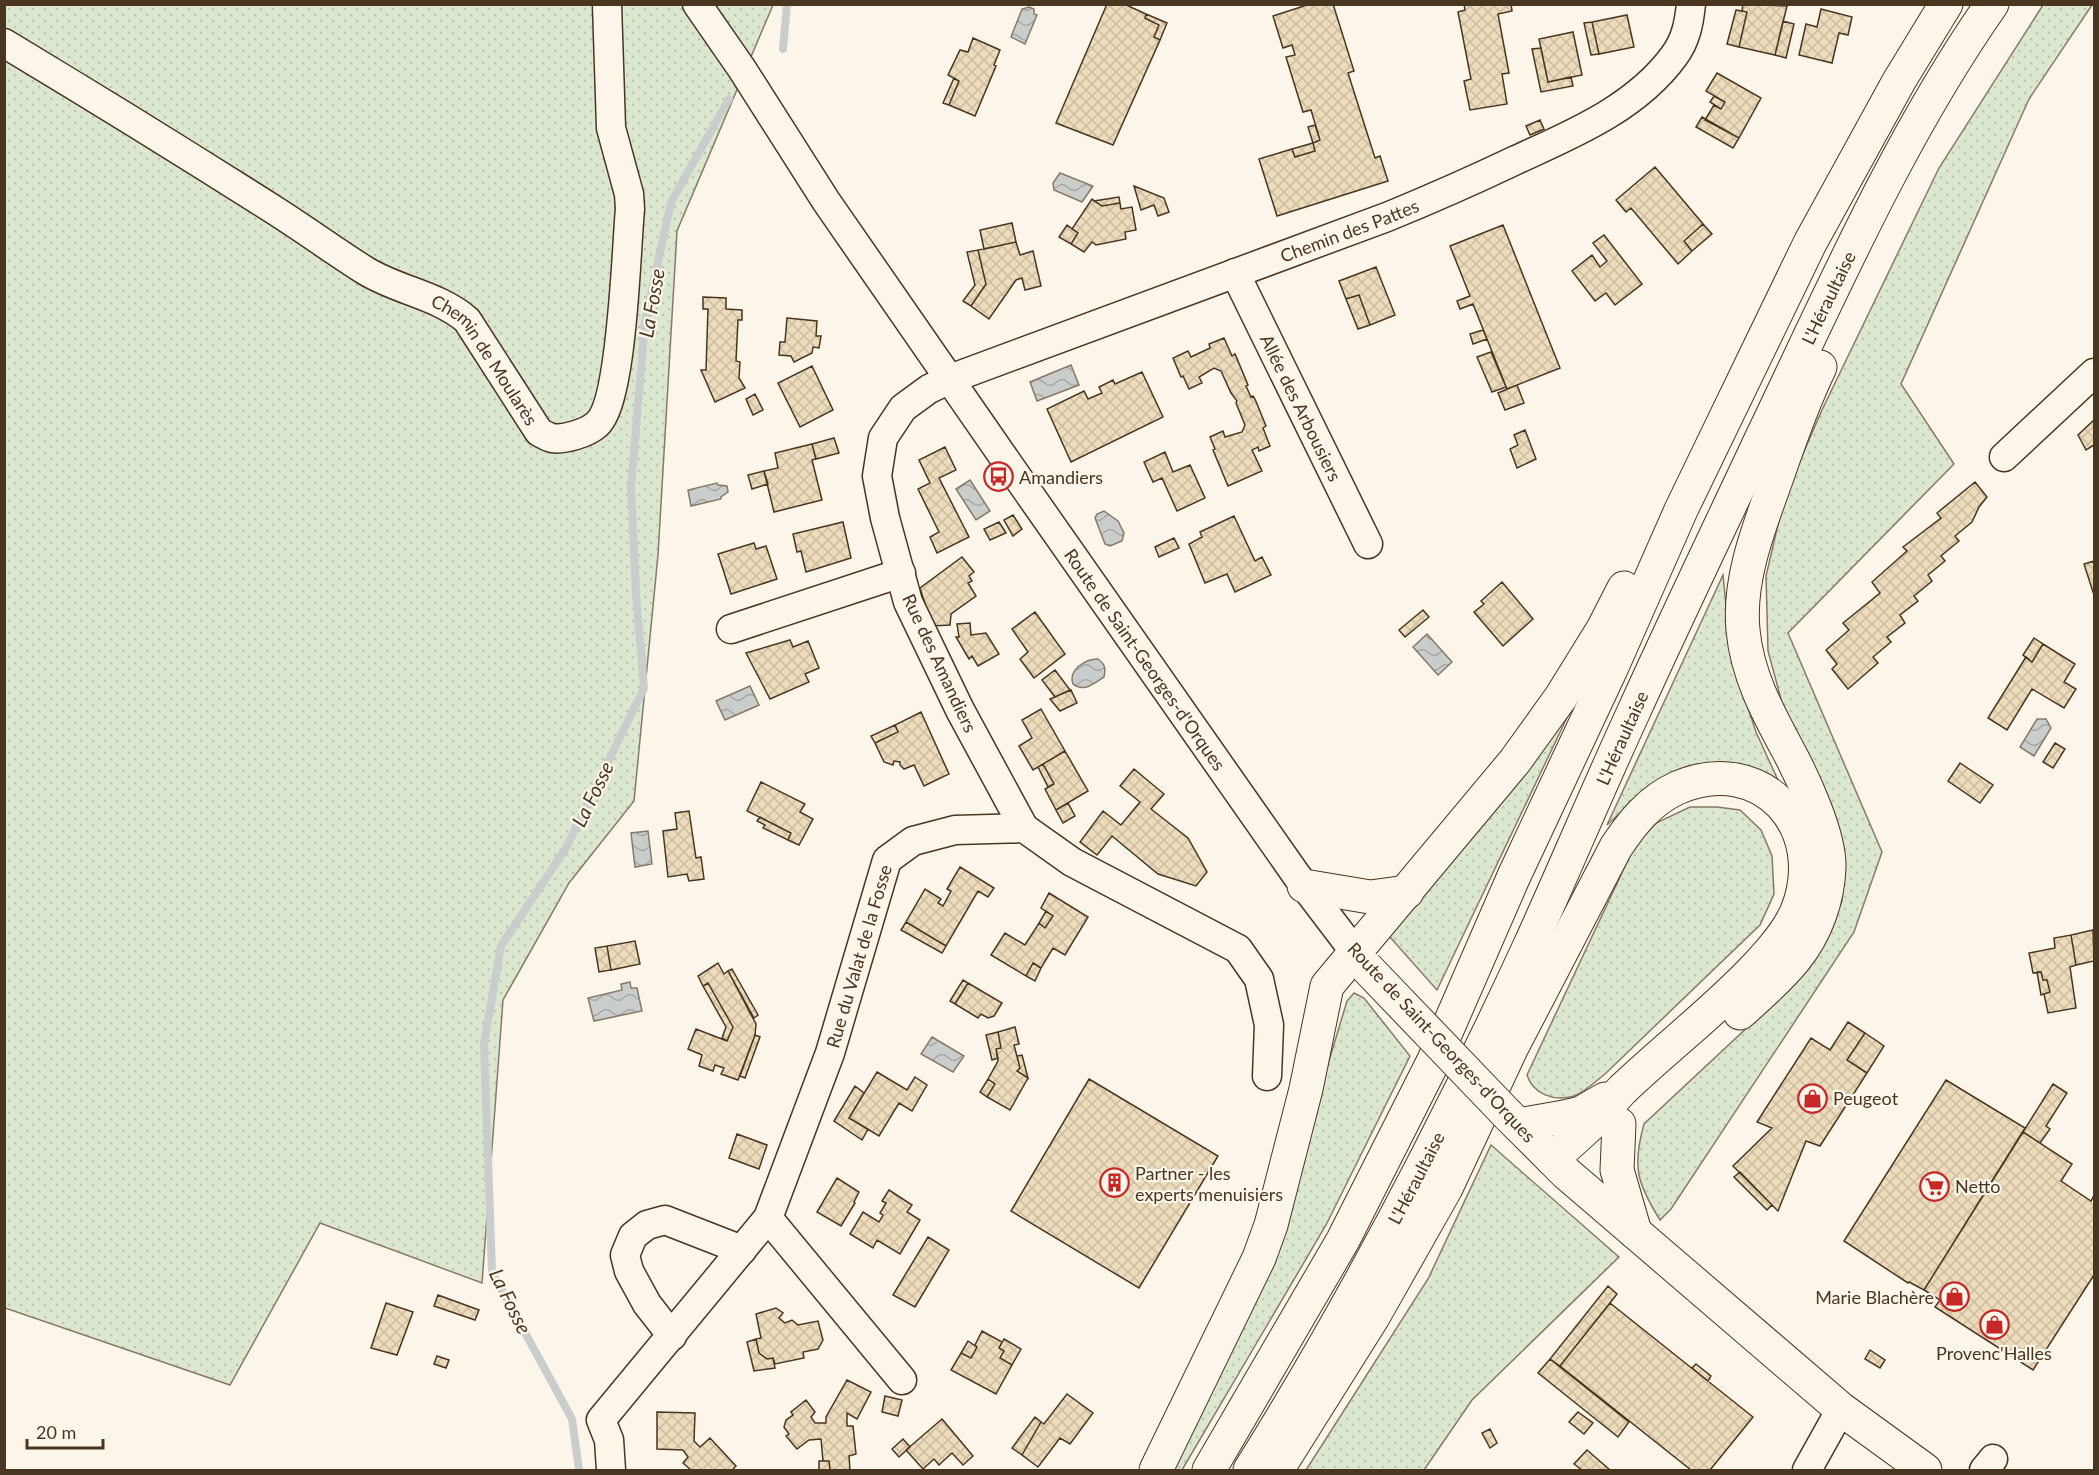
<svg xmlns="http://www.w3.org/2000/svg" width="2099" height="1475" font-family="Lato,sans-serif">
<style>
.grass{fill:url(#grass-dots);stroke:#887966;stroke-width:1.5}
.water{fill:url(#water-waves);stroke:#887966;stroke-width:1.5}
.lines{fill:none;stroke-linecap:round;stroke-linejoin:round}
.stream{stroke:#c9cecd;stroke-width:8}
.building{fill:url(#building-cross-hatch);stroke:#4a3520;stroke-width:1.5}
.minor-casing{stroke:#4a3520;stroke-width:31}
.major-casing{stroke:#4a3520;stroke-width:35}
.highway-casing{stroke:#4a3520;stroke-width:35}
.minor{stroke:#fbf6e9;stroke-width:28}
.major{stroke:#fbf6e9;stroke-width:33}
.highway{stroke:#fbf6e9;stroke-width:33}
.major-bridge-casing{stroke:#4a3520;stroke-width:35;stroke-linecap:butt}
.major-bridge{stroke:#fbf6e9;stroke-width:33}
.labels{text-anchor:middle;dominant-baseline:central;stroke-width:4.5;stroke-linejoin:round;paint-order:stroke}
.street-label{font-size:18px;fill:#4a3520;stroke:#fbf6e9}
.poi-label{font-size:18px;fill:#4a3520;stroke:#fbf6e9;text-anchor:start}
.water-label{font-size:20px;font-style:italic;fill:#4a3520;stroke:#fbf6e9}
</style>
<defs>
<pattern id="grass-dots" width="8" height="8" patternUnits="userSpaceOnUse" patternTransform="scale(1.5)"><rect width="8" height="8" fill="#dce7d0"/><path d="M2 2h.1M6 6h.1" fill="none" stroke="#bec7b2" stroke-width="1.8" stroke-linecap="round"/></pattern>
<pattern id="water-waves" width="16" height="10" patternUnits="userSpaceOnUse" patternTransform="scale(1.5)"><rect width="16" height="10" fill="#c9cecd"/><path d="M0 5q4-4 8 0t8 0" fill="none" stroke="#a5a8a6"/></pattern>
<pattern id="building-cross-hatch" width="8" height="8" patternUnits="userSpaceOnUse" patternTransform="scale(1.5)"><rect width="8" height="8" fill="#ecdcbc"/><path d="M0 0l8 8M0 8l8-8" fill="none" stroke="#ccbda1"/></pattern>
</defs>
<rect width="100%" height="100%" fill="#fbf6e9"/>
<path class="grass" d="M4,5H773L677,231L658,555L634,801L569,883L503,1000L482,1283L320,1223L230,1385L5,1308Z
M2043,5H2092L2029,99L1901,384L1954,464L1788,633L1882,852L1854,932L1671,1209L1660,1220C1637,1183 1632,1167 1644,1124L1767,1009L1824,942L1842,901L1844,864L1785,714L1768,651L1766,576L1785,495L1822,410L1939,168Z
M1723,575L1731,657L1756,732L1793,813L1764,784L1649,793L1620,813L1607,825Z
M1573,705L1437,990L1389,936Z
M1690,807H1717L1740,810L1761,830L1772,856L1774,894L1760,925L1605,1074C1596,1081 1585,1092 1574,1096C1554,1102 1533,1094 1527,1075L1635,845L1656,823Z
M1354,993L1364,998L1410,1056L1326,1225L1182,1470H1168L1270,1257L1347,1001Z
M1491,1145L1619,1257L1472,1400L1424,1470H1306L1428,1279Z"/>
<path class="water" d="M1029,7L1034,9V14L1037,15L1025,44L1011,37L1022,9Z
M1060,173L1093,186L1082,202L1054,190L1053,183Z
M1071,365L1079,385L1037,401L1030,382Z
M970,480L990,511L976,520L956,489Z
M717,483L718,485L727,486L728,492L721,497V499L691,506L688,490Z
M1104,511L1118,521L1124,533L1122,541L1110,546L1105,544L1095,518L1097,514Z
M1427,634L1452,662L1438,675L1413,647Z
M1098,659C1105,664 1106,668 1104,677C1094,683 1084,693 1073,684C1068,670 1085,659 1098,659Z
M750,686L759,705L725,720L716,701Z
M2037,719H2046L2051,728L2034,756L2020,747Z
M648,831L652,864L635,867L631,833Z
M630,982L631,988H637L642,1011L594,1021L588,998L622,990L621,984Z
M932,1037L964,1056L953,1072L921,1054Z"/>
<g class="lines">
<path class="stream" d="M783,49L787,4
M579,1470L572,1419L492,1272L484,1044L501,946L566,848L644,688L636,595L631,487L645,322L671,202L729,99"/>
</g>
<path class="building" d="M1107,4H1124L1146,14L1145,18L1159,25L1154,37L1160,40L1113,145L1056,123Z
M1310,4H1333L1354,71L1348,73L1375,158L1380,156L1388,181L1277,216L1259,159L1292,149L1295,157L1315,151L1313,143L1320,140L1311,110L1303,112L1286,57L1295,55L1292,45L1283,48L1273,16Z
M1464,4H1511L1512,11L1498,14L1509,73L1502,74L1507,104L1470,110L1464,81L1471,79L1458,12L1465,10Z
M1743,4L1787,6L1775,55L1739,47L1747,12L1742,11Z
M1821,9L1852,17L1848,35L1839,33L1832,63L1799,55L1806,24L1817,27Z
M1736,10L1747,12L1739,47L1727,44Z
M1146,14L1167,23L1160,40L1154,37L1159,25L1145,18Z
M1627,15L1634,47L1599,54L1592,22Z
M1783,21L1794,24L1786,58L1775,55Z
M1592,22L1599,54L1591,55L1584,23Z
M1573,32L1582,75L1548,82L1539,39Z
M973,38L1000,50L994,65L996,66L975,116L949,105L959,81L948,75L960,50L968,52Z
M1541,48L1548,82L1571,77L1573,86L1541,92L1532,49Z
M1717,73L1761,98L1739,138L1705,120L1714,105L1721,109L1725,102L1706,91Z
M954,78L959,81L949,105L943,103Z
M1714,96L1725,102L1721,109L1710,102Z
M1702,117L1739,138L1733,148L1696,127Z
M1540,120L1544,129L1530,135L1526,126Z
M1315,125L1320,140L1313,143L1308,127Z
M1313,143L1315,151L1295,157L1292,149Z
M1655,167L1703,224L1684,241L1692,251L1678,264L1631,208L1626,212L1616,200Z
M1134,186L1164,198L1169,212L1158,216L1154,205L1141,210Z
M1119,197L1120,203L1102,206L1094,201Z
M1092,199L1102,206L1120,203L1121,209L1132,207L1136,230L1125,232L1126,239L1096,245L1092,242L1084,252L1071,244L1078,233L1072,229Z
M1012,223L1016,242L984,249L980,230Z
M1703,224L1712,234L1692,251L1684,241Z
M1067,225L1078,233L1071,244L1059,237Z
M1503,225L1560,368L1507,389L1473,304L1460,309L1457,301L1470,296L1450,246Z
M1604,235L1642,284L1615,305L1606,293L1595,301L1572,271L1592,255L1600,267L1607,261L1593,243Z
M1016,242L1020,255L1033,251L1041,286L1025,290L1022,278L1016,280L989,319L971,306L986,284L978,250Z
M978,250L986,284L971,306L963,301L975,285L967,252Z
M1376,267L1395,315L1370,325L1359,295L1346,299L1339,281Z
M1359,295L1370,325L1358,329L1346,299Z
M703,297L726,298V309L742,310V320H738L736,361L740,362L739,378L745,388L715,402L701,370H706L708,309H703Z
M787,318L817,321L816,336H821L819,348L813,347L812,353L794,362L791,356L779,355L780,342H785Z
M1483,330L1487,339L1473,344L1470,334Z
M1224,338L1232,356L1235,354L1248,385L1246,386L1251,397L1253,396L1255,399L1266,426L1263,428L1270,446L1259,451L1258,447L1252,450L1262,471L1228,486L1213,450L1215,449L1210,437L1223,431L1225,437L1242,432L1245,425L1236,403L1237,401L1231,393L1221,371L1214,368L1199,377L1202,383L1189,389L1183,376L1181,377L1173,358L1188,351L1191,357L1210,348L1209,344Z
M1491,352L1506,387L1492,392L1477,357Z
M812,366L833,410L800,427L778,383Z
M1142,372L1163,417L1071,462L1047,409L1084,391L1088,399L1102,393L1099,387L1113,380L1115,384Z
M1517,385L1524,403L1505,410L1498,393Z
M755,394L763,410L753,415L746,399Z
M2094,420V445L2086,450L2078,435Z
M1525,430L1536,459L1517,468L1510,449L1518,445L1514,435Z
M834,438L839,453L816,459L812,444Z
M812,444L816,459L812,460L822,500L774,512L764,471L778,468L775,453Z
M945,447L956,470L939,478L969,537L937,553L930,537L939,532L918,489L930,483L919,460Z
M1165,452L1173,472L1190,465L1205,498L1177,511L1162,478L1153,482L1144,462Z
M764,471L768,484L752,489L748,475Z
M1975,482L1987,497L1979,507L1972,522L1955,536L1959,541L1941,556L1945,561L1928,575L1932,581L1914,596L1918,601L1900,615L1905,623L1887,637L1891,642L1873,657L1878,663L1848,689L1832,669L1837,664L1826,650L1849,630L1843,623L1880,593L1872,582L1907,551L1903,547L1941,518L1937,513Z
M1013,515L1022,529L1013,536L1004,520Z
M1234,516L1255,561L1262,557L1271,575L1235,592L1227,574L1205,583L1189,544L1202,537L1200,532Z
M843,522L851,558L806,572L801,551L797,552L793,534Z
M999,522L1006,533L990,540L984,529Z
M1174,538L1179,548L1159,557L1155,547Z
M754,543L756,549L766,546L777,579L731,594L718,554Z
M962,557L974,572L969,576L972,581L968,583L976,596L951,614L950,625L932,626L920,588Z
M2094,561V595L2084,564Z
M1502,582L1533,619L1503,646L1474,612L1484,604L1481,601Z
M1423,610L1429,617L1405,637L1399,630Z
M1035,612L1065,654L1034,678L1020,659L1028,652L1012,629Z
M970,623L971,635L986,633L999,654L978,666L972,656L969,659L956,637H959L957,624Z
M2034,638L2043,644L2032,662L2023,655Z
M790,640L793,647L808,641L819,668L805,674L809,682L770,699L746,653Z
M2043,644L2075,664L2064,682L2076,689L2064,708L2032,689L2007,730L1988,718L2026,657L2032,662Z
M1055,670L1070,690L1055,697L1042,680Z
M1071,690L1077,703L1060,711L1050,699Z
M1041,709L1065,751L1033,770L1019,746L1032,738L1022,720Z
M921,712L949,774L924,786L914,765L904,769L900,765V762L894,761L893,765L884,762L875,743L898,732L895,725Z
M895,725L898,732L875,743L871,736Z
M2055,743L2065,749L2053,768L2043,762Z
M1065,751L1088,791L1056,810L1045,789L1054,784L1043,764Z
M1960,763L1993,785L1980,803L1948,781Z
M1043,764L1054,784L1048,787L1038,767Z
M1134,769L1164,794L1151,809L1188,838L1207,872L1196,886L1158,874L1112,836L1097,855L1080,842L1103,811L1121,825L1140,802L1120,786Z
M761,782L805,804L800,812L813,819L799,845L788,840L791,833L747,811Z
M1068,803L1075,816L1063,823L1056,810Z
M689,811L696,858L701,857L704,879L689,881L687,874L668,877L663,831L677,829L675,813Z
M760,817L791,833L788,840L763,828L765,825L757,821Z
M960,867L994,888L988,897L978,891L946,946L906,922L925,889L941,899L938,903L943,906L951,891L947,889Z
M1049,893L1088,917L1065,955L1053,948L1041,968L1033,963L1026,976L991,955L1005,933L1025,945L1039,923L1045,928L1053,916L1041,908Z
M1046,911L1053,916L1045,928L1039,923Z
M906,922L946,946L942,953L901,930Z
M2093,930L2094,961L2076,965L2071,935Z
M2071,935L2076,965L2070,967L2076,1008L2048,1013L2044,994L2050,992L2047,980H2043L2041,972L2033,973L2029,953L2055,948L2054,938Z
M635,941L640,964L611,970L607,946Z
M607,946L611,970L599,972L595,948Z
M718,963L724,974L728,971L756,1024L755,1035L738,1080L721,1074L724,1068L715,1065L713,1071L699,1066L702,1055L688,1049L696,1029L727,1041L733,1027L708,983L703,986L698,976Z
M1033,963L1041,968L1035,981L1026,976Z
M732,969L758,1015L754,1018L728,971Z
M2037,972H2041L2043,980H2047L2050,992L2041,995Z
M963,980L968,983L955,1004L950,1001Z
M708,983L733,1027L727,1041L722,1038L726,1027L703,986Z
M968,983L1002,1003L994,1016L988,1018L981,1014L978,1018L955,1004Z
M1848,1022L1865,1033L1847,1060L1867,1073L1820,1146L1806,1141L1778,1211L1733,1166L1772,1128L1757,1122L1811,1038L1830,1050Z
M1015,1027L1019,1044L1014,1045L1020,1068L1017,1071L1028,1078L1010,1110L987,1097L995,1084L988,1079L998,1061L996,1049L1001,1048L998,1032Z
M998,1032L1001,1048L996,1049L998,1058L992,1060L986,1035Z
M1865,1033L1884,1046L1867,1073L1847,1060Z
M755,1035L760,1037L745,1078L740,1076Z
M1022,1055L1028,1078L1017,1071L1020,1068L1017,1056Z
M877,1072L907,1090L915,1077L927,1085L912,1111L899,1103L879,1136L849,1118Z
M988,1079L995,1084L987,1097L980,1092Z
M1089,1079L1218,1156L1139,1288L1011,1211Z
M1946,1080L2025,1128L1924,1290L1909,1282L1908,1283L1844,1241Z
M2053,1084L2067,1093L2046,1126L2050,1129L2040,1143L2023,1132Z
M855,1086L864,1093L849,1118L868,1129L862,1140L834,1121Z
M2023,1132L2072,1164L2061,1181L2091,1201L2094,1195V1275L2033,1370L1935,1307L1940,1300L1924,1290Z
M737,1134L767,1145L759,1169L729,1158Z
M1740,1172L1772,1205L1767,1210L1734,1177Z
M837,1178L859,1192L854,1202L855,1203L841,1226L817,1212Z
M889,1190L912,1205L907,1212L920,1220L900,1254L877,1240L873,1248L850,1234L863,1212L879,1222L883,1215L880,1213L886,1203L882,1201Z
M928,1237L949,1250L915,1307L893,1295Z
M1608,1286L1617,1294L1560,1366L1550,1359Z
M438,1295L479,1310L475,1320L434,1306Z
M386,1303L413,1312L397,1355L371,1348Z
M1610,1303L1753,1417L1710,1470H1691L1560,1366Z
M776,1308L783,1313L779,1318L785,1323L792,1320L798,1325L818,1321L823,1340L818,1349L803,1352L804,1358L775,1364L773,1358L767,1359L759,1353L756,1339L761,1338L756,1314Z
M982,1331L1002,1342L999,1348L1004,1351L1000,1358L1012,1365L996,1394L951,1370L961,1353L971,1358L977,1347L975,1345Z
M756,1339L759,1353L767,1359L773,1358L775,1368L754,1371L747,1342Z
M1004,1339L1021,1349L1012,1365L1000,1358L1004,1351L999,1348Z
M968,1341L977,1347L971,1358L961,1353Z
M1870,1350L1885,1360L1880,1368L1865,1359Z
M437,1356L449,1360L446,1368L434,1364Z
M1550,1359L1629,1422L1618,1437L1538,1373Z
M1696,1364L1711,1376L1708,1381L1692,1368Z
M847,1380L871,1392L857,1419L847,1413V1426H853L856,1454L849,1456L850,1470H830L829,1461H823L821,1439L809,1440L797,1449L786,1436L789,1434L784,1427L786,1420L793,1415L791,1412L806,1400L815,1412L811,1417L815,1423H826V1417Z
M1067,1394L1093,1413L1070,1444L1060,1438L1038,1467L1022,1455L1041,1422L1044,1424Z
M885,1396L902,1400L898,1416L882,1412Z
M657,1412L695,1413L694,1441L700,1447L710,1438L736,1466L732,1470H691L683,1463L688,1457L683,1450L657,1449Z
M1578,1412L1593,1423L1584,1434L1569,1422Z
M1035,1417L1041,1422L1022,1455L1012,1448Z
M942,1419L973,1456L963,1465L952,1453L939,1465L934,1459L923,1469L906,1450Z
M1490,1429L1497,1443L1490,1448L1482,1433Z
M903,1439L910,1447L899,1457L892,1449Z
M1587,1450L1610,1470H1582L1574,1464Z
M819,1461H829L830,1470H819Z"/>
<g class="lines">
<defs>
<g id="minor">
<path id="s1" d="M697,4L742,69L826,201L1009,465L1297,876L1354,951"/>
<path id="s2" d="M4,43C94,97 183,152 271,208C303,228 334,251 366,271C399,291 438,295 467,320L539,432C543,434 548,437 552,438C564,440 587,433 596,425C623,404 626,248 630,209L629,194L611,128L607,4"/>
<path id="s3" d="M1235,273L1368,544"/>
<path d="M2004,457L2094,373"/>
<path d="M731,629L901,573"/>
<path id="s4" d="M1024,828L960,710L908,602L885,518L877,476L883,438L903,408L929,389L950,379L1387,217C1431,199 1474,180 1516,160C1573,134 1636,108 1674,56C1686,40 1689,23 1691,4"/>
<path d="M768,1218L902,1380"/>
<path d="M672,1336L647,1304L629,1271L625,1255L633,1236L647,1225L665,1220L742,1250"/>
<path id="s5" d="M611,1470L609,1440L601,1420L768,1218L830,1053L887,860L913,841L955,830L1024,828L1072,862L1238,949L1259,979L1269,1025L1267,1076"/>
<path d="M1807,1470L1841,1409"/>
<path d="M1984,1470L1993,1459"/>
</g>
<path id="major" d="M1508,1115L1566,1173L1841,1409L1925,1470"/>
<g id="highway">
<path d="M1304,886L1370,897L1407,892"/>
<path d="M1740,1013C1759,996 1779,979 1795,959C1816,933 1828,900 1829,867C1830,836 1804,780 1789,752C1768,713 1747,675 1743,630C1738,578 1760,525 1777,477C1790,439 1803,402 1820,367"/>
<path d="M1619,1124L1617,1170L1635,1232"/>
<path d="M1518,1125L1564,1117L1581,1113L1605,1099"/>
<path d="M1156,1470L1259,1258L1271,1225L1306,1089L1327,986L1515,761L1561,697L1603,629L1624,588"/>
<path d="M1209,1470L1343,1240L1433,1062L1514,876L1611,669L1681,510L1810,243L1899,81L1946,4"/>
<path id="s6" d="M1250,1470C1355,1302 1447,1125 1530,945C1565,868 1598,789 1634,711C1676,618 1720,527 1763,435C1832,291 1900,135 1992,4"/>
<path d="M1277,1470L1373,1317L1446,1188L1511,1049L1616,847C1632,823 1649,801 1677,788C1762,751 1830,828 1797,911C1788,932 1772,950 1757,966C1716,1010 1667,1047 1623,1089C1615,1097 1607,1107 1599,1116C1584,1131 1568,1145 1552,1159"/>
</g>
</defs>
<use href="#minor" class="minor-casing"/>
<use href="#major" class="major-casing"/>
<use href="#highway" class="highway-casing"/>
<use href="#minor" class="minor"/>
<use href="#major" class="major"/>
<use href="#highway" class="highway"/>
<defs>
<path id="major-bridge" d="M1366,967L1508,1115"/>
</defs>
<use href="#major-bridge" class="major-bridge-casing"/>
<use href="#major-bridge" class="major-bridge"/>
</g>
<defs>
<symbol id="bus-ring" viewBox="-11 -11 22 22"><circle r="9.5" fill="#fbf6e9" stroke="#c62828" stroke-width="1.5"/><path d="M-5-6H5V4H4V6H2V4H-2V6H-4V4H-5ZM-3.5-4V0h7V-4ZM-3.5 1.2v1.5H-2V1.2ZM2 1.2v1.5H3.5V1.2Z" fill="#c62828"/></symbol>
<symbol id="shop-ring" viewBox="-11 -11 22 22"><circle r="9.5" fill="#fbf6e9" stroke="#c62828" stroke-width="1.5"/><path d="M-5-2.5h2.3a2.7 3.5 0 0 1 5.4 0H5L5.5 6h-11ZM-1.5-2.5h3a1.5 2.3 0 0 0-3 0Z" fill="#c62828"/></symbol>
<symbol id="building-ring" viewBox="-11 -11 22 22"><circle r="9.5" fill="#fbf6e9" stroke="#c62828" stroke-width="1.5"/><path d="M-4-6H4V6H1V3H-1V6H-4ZM-2.5-4.3h1.7v1.8h-1.7ZM.8-4.3h1.7v1.8H.8ZM-2.5-1h1.7V.8h-1.7ZM.8-1h1.7V.8H.8Z" fill="#c62828"/></symbol>
<symbol id="supermarket-ring" viewBox="-11 -11 22 22"><circle r="9.5" fill="#fbf6e9" stroke="#c62828" stroke-width="1.5"/><path d="M-6-5.5h2.5l.6 2H6L4.5 2H-2.5L-4.4-4H-6ZM-1.5 3.2a1.3 1.3 0 1 0 .1 0ZM3 3.2a1.3 1.3 0 1 0 .1 0Z" fill="#c62828"/></symbol>
</defs>
<g fill-rule="evenodd">
<use href="#bus-ring" x="982" y="460" width="33" height="33"/>
<use href="#shop-ring" x="1796" y="1082" width="33" height="33"/>
<use href="#building-ring" x="1098" y="1166" width="33" height="33"/>
<use href="#supermarket-ring" x="1918" y="1170" width="33" height="33"/>
<use href="#shop-ring" x="1938" y="1280" width="33" height="33"/>
<use href="#shop-ring" x="1978" y="1308" width="33" height="33"/>
</g>
<g class="labels">
<g class="street-label">
<text stroke="none"><textPath href="#s4" startOffset="940">Chemin des Pattes</textPath></text>
<text stroke="none"><textPath href="#s6" startOffset="1308">L'Héraultaise</textPath></text>
<text stroke="none"><textPath href="#s2" startOffset="582">Chemin de Moularès</textPath></text>
<text stroke="none"><textPath href="#s3" startOffset="150">Allée des Arbousiers</textPath></text>
<text stroke="none"><textPath href="#s1" startOffset="794">Route de Saint-Georges-d'Orques</textPath></text>
<text transform="translate(940 663) rotate(65)">Rue des Amandiers</text>
<text stroke="none"><textPath href="#s6" startOffset="822">L'Héraultaise</textPath></text>
<text stroke="none"><textPath href="#s5" startOffset="591">Rue du Valat de la Fosse</textPath></text>
<text transform="translate(1442 1042) rotate(47)">Route de Saint-Georges-d'Orques</text>
<text stroke="none"><textPath href="#s6" startOffset="336">L'Héraultaise</textPath></text>
</g>
<g class="poi-label">
<text x="1019" y="477">Amandiers</text>
<text x="1833" y="1098">Peugeot</text>
<text x="1135" y="1173">Partner - les<tspan x="1135" dy="21">experts menuisiers</tspan></text>
<text x="1955" y="1186">Netto</text>
<text x="1934" y="1297" text-anchor="end">Marie Blachère</text>
<text x="1994" y="1353" text-anchor="middle">Provenc'Halles</text>
</g>
<g class="water-label">
<text transform="translate(651 303) rotate(-80)">La Fosse</text>
<text transform="translate(592 794) rotate(-64)">La Fosse</text>
<text transform="translate(511 1301) rotate(64)">La Fosse</text>
</g>
</g>
<rect width="2099" height="1475" fill="none" stroke="#4a3520" stroke-width="12"/>
<path d="M27 1439v9h76v-9" fill="none" stroke="#4a3520" stroke-width="3"/>
<text x="36" y="1439" font-size="18" fill="#4a3520" stroke="#fbf6e9" stroke-width="4.5" paint-order="stroke">20 m</text>
</svg>
